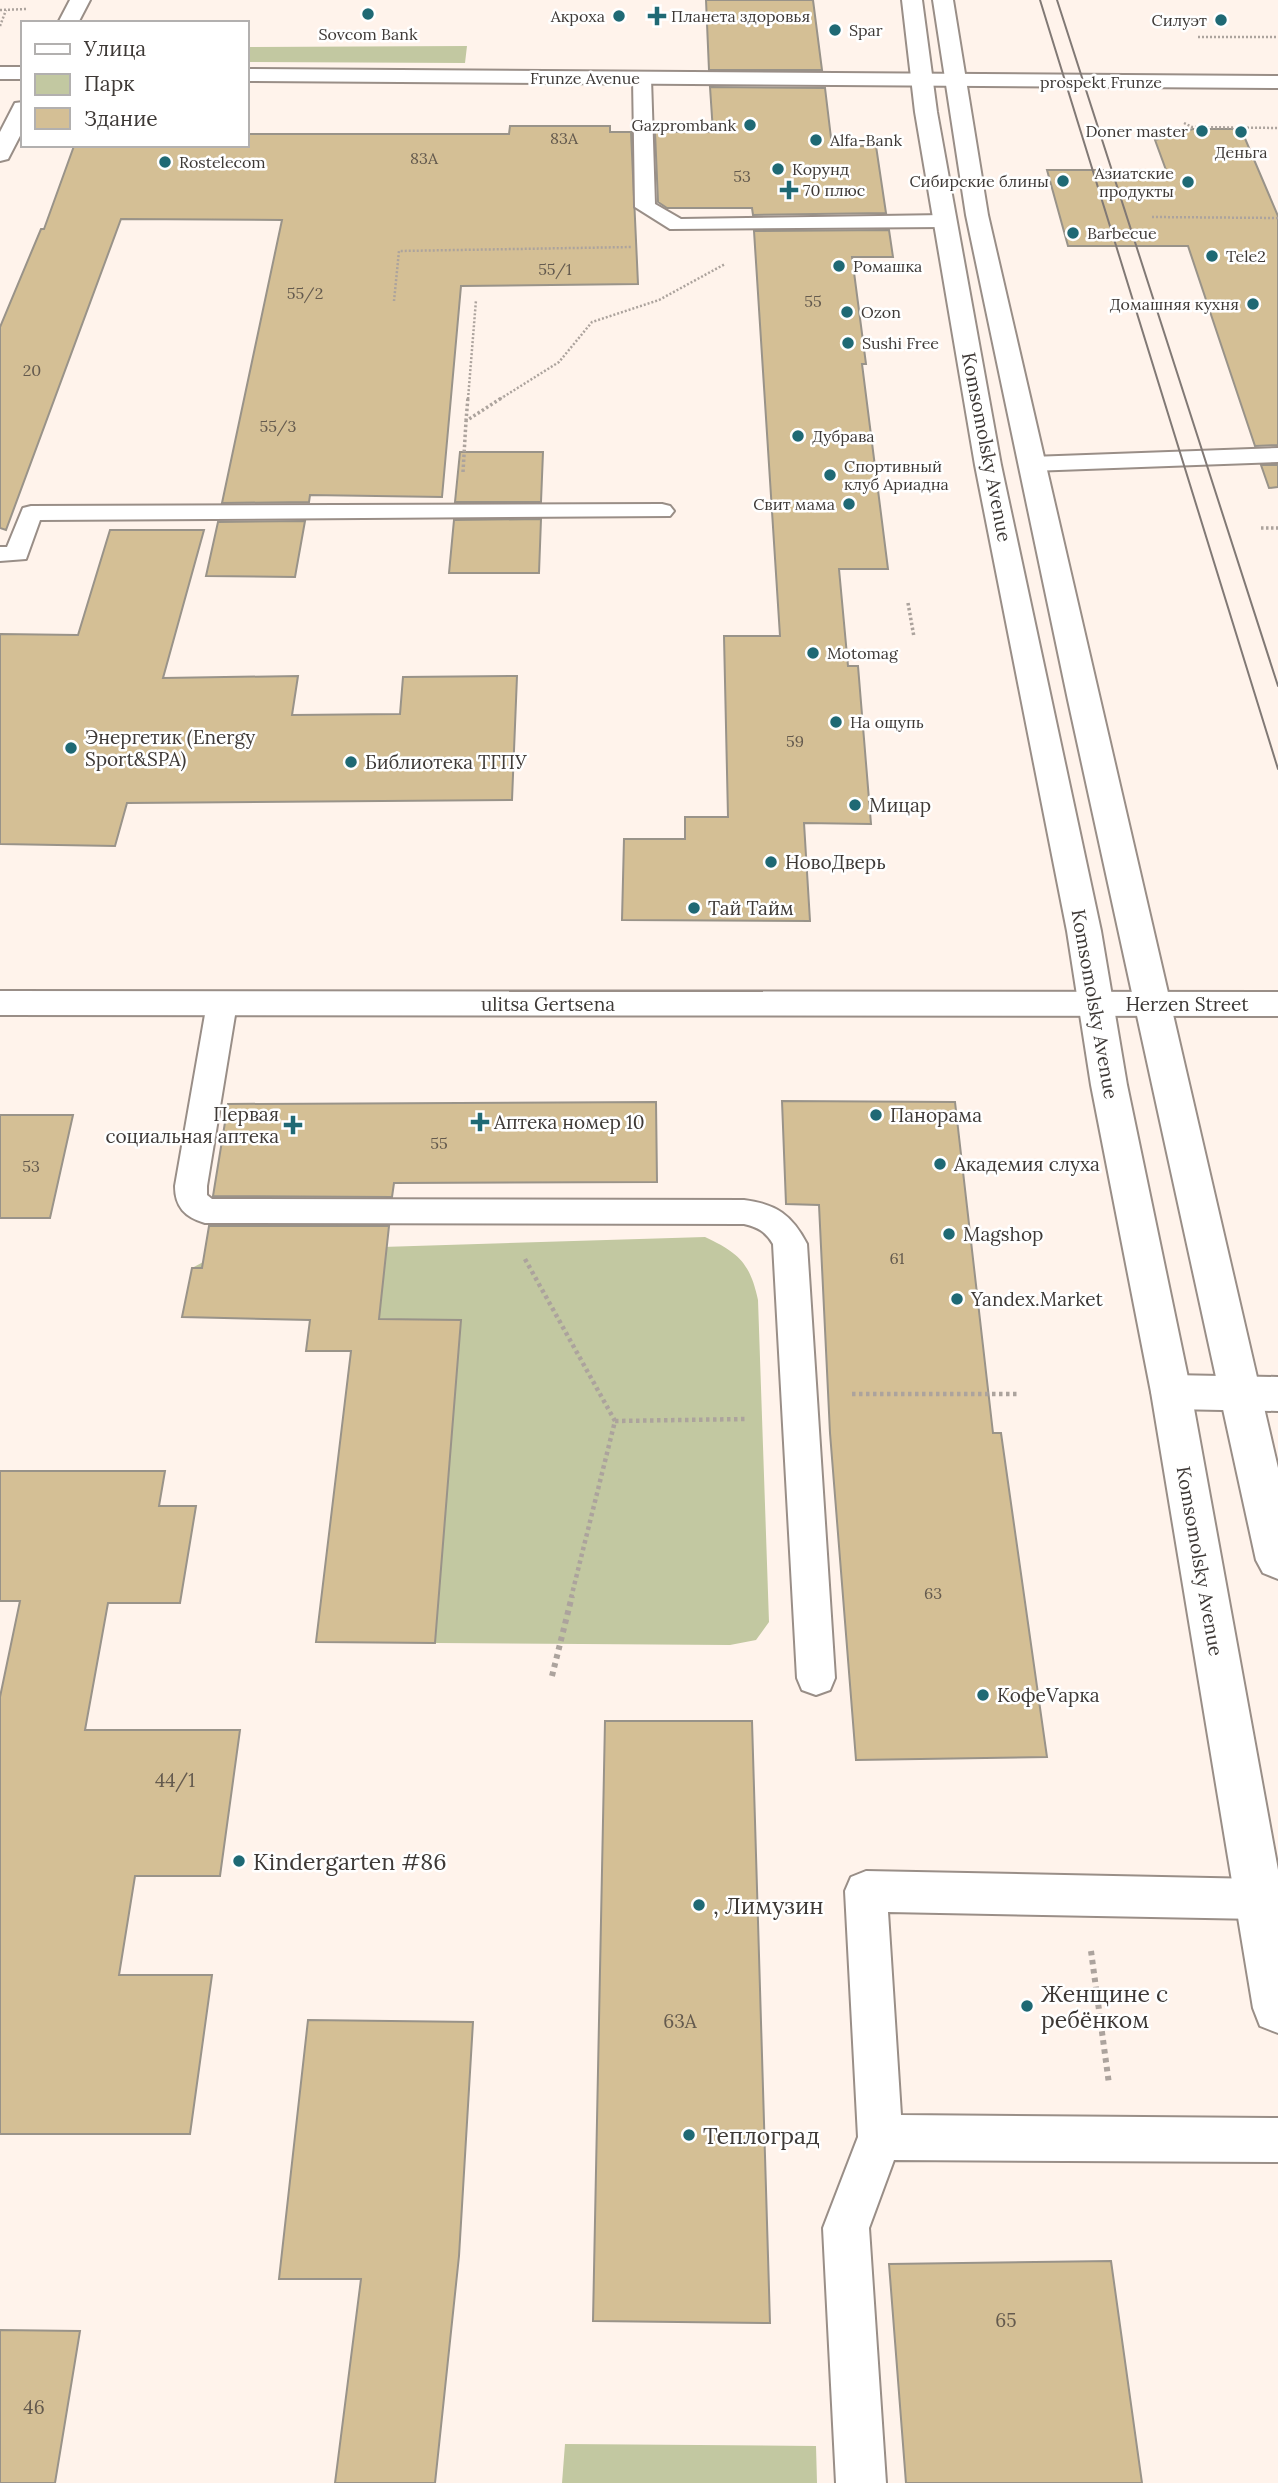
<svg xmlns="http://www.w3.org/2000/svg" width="1278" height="2483" font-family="Lora,serif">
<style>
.green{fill:#c2c8a1}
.building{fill:#d4bf95;stroke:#999389;stroke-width:2}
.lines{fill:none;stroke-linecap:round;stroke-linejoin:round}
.service-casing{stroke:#998e87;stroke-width:4}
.minor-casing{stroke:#998e87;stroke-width:4}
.tertiary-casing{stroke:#998e87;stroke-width:4}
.secondary-casing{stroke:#998e87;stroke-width:4}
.primary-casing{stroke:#998e87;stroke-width:4}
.path-far3{stroke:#aca39d;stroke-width:2.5;stroke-dasharray:2 2;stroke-linecap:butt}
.path-far2{stroke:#aca39d;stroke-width:3.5;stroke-dasharray:2.5 2.5;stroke-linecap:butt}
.path-far1{stroke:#aca39d;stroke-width:4.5;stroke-dasharray:3.5 3.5;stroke-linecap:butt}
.path{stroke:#aca39d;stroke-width:6;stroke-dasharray:4.5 4.5;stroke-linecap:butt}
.service{fill:#fff;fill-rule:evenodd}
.minor{fill:#fff;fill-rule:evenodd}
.tertiary{fill:#fff;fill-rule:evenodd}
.secondary{fill:#fff;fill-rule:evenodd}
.primary{fill:#fff;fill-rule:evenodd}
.tram{stroke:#817975;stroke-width:2}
.poi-dot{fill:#1f6974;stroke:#fff;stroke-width:2.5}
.labels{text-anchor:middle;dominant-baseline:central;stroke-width:5;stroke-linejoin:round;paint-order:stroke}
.far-poi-label{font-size:16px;fill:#3e3936;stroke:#fff;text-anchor:start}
.far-street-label{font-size:16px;fill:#3e3936;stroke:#fff}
.number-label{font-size:16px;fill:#645a4e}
.street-label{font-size:19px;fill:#3e3936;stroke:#fff}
.poi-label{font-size:19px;fill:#3e3936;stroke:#fff;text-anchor:start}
.near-number-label{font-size:19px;fill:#645a4e}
.near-poi-label{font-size:23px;fill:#3e3936;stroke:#fff;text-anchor:start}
</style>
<rect width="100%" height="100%" fill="#fff3eb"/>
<path class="green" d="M467,46L465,63L247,62V47Z
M705,1237C739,1253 750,1263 758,1300L769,1622L756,1640L730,1645L435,1643L461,1320L408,1319L404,1351H351L384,1270L192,1268L222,1252Z
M565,2444L816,2446L817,2483H562Z"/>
<path class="building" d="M706,0H813L822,70H709Z
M710,87L825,88L832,146H876L886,213L753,215L752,208H667L658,202L655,132H713Z
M510,126H610V132H631L638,284L461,286L442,497L310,495L309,502L222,503L282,220L121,219L6,530L0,528V327L41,229H44L74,146L247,145V134H509Z
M1193,129H1241L1278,216V445L1255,446L1188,246H1068L1047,170H1166L1155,140Z
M889,230L893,257H852L866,364H862L888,569H839L848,666H858L871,824L804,823L810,921L622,920L624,839H685V817H728L724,636H780L754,231Z
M460,452H543L541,502H455Z
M1261,465H1278V487L1269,488Z
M541,519L539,573H449L454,520Z
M305,521L295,577L206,576L218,522Z
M110,530H204L163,678L298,676L292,715L400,714L403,677L517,676L512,800L127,803L115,846L0,844V634L78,635Z
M782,1101L955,1102L993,1433H1001L1047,1757L856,1760L830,1433L819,1205L786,1204Z
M656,1102L657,1182L394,1183L392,1197L213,1196L228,1104Z
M0,1115H73L50,1218H0Z
M209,1226H389L379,1319L461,1320L435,1643L316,1642L351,1351H306L310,1320L182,1317L192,1268H202Z
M0,1471H165L159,1506H196L180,1603H108L85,1730H240L220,1876H135L119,1975H212L190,2134H0V1697L20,1601H0Z
M605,1721H752L770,2323L593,2321Z
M308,2020L473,2022L459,2256L435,2483H335L361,2279H279Z
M1111,2261L1142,2483H906L889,2264Z
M0,2330L80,2331L55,2483H0Z"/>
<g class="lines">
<defs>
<path id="service" d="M642,73L651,78L655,204L681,219L945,215L955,221L945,227L670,229L635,207L633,78Z
M1278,448V462L1031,471L1023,469L1019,464L1023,459L1031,457Z
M662,504L670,506L674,511L670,516L40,520L26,559L0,561V547H7L23,508L31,506Z
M222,993L233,996L237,1003L207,1186V1195L212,1199L744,1200C776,1204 792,1215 807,1244L835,1678L830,1690L816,1695L802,1690L797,1678L773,1244C766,1232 758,1227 744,1224L205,1223C185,1217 175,1207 175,1186L207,1003L211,996Z
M866,1871L1259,1879L1274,1885L1278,1895L1274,1913L1259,1919L888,1912L901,2115L1278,2118V2162L894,2160L869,2228L886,2483H836L823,2228L858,2137L845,1891L851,1877Z"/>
<path id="minor" d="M70,0H90L78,23H58Z
M23,102V130L8,159L0,161V132L15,103Z
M1171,1375L1278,1377V1411L1171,1409L1157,1404L1151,1392L1157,1380Z"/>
<path id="tertiary" d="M0,991L1278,992V1016L0,1015Z"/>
<path id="secondary" d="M0,67H23V79H0Z
M247,69L1278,76V88L247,81Z"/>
<path id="primary" d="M902,0H922L937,112L1001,465L1101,931L1127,1085L1191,1392L1278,1870V2033L1260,2026L1253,2008L1151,1392L1091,1085L1067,931L975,465L915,112Z
M933,0H953L988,215L1278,1468V1579L1263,1573L1256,1560L1068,700L966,215Z"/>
</defs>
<use href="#service" class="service-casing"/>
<use href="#minor" class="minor-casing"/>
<use href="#tertiary" class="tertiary-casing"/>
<use href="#secondary" class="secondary-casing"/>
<use href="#primary" class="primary-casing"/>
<path class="path-far3" d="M0,10L27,9
M0,26L6,10
M1198,37H1278
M1184,123L1192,127L1278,128
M1152,217L1278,218
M394,301L399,251L632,247
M468,399L476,300
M500,399L559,362L592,322L659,300L725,264"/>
<path class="path-far2" d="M466,421L468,397
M463,472L466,421L503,397
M1261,528H1278
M908,603L914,637"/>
<path class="path-far1" d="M525,1259L615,1421L571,1598
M852,1394H1017
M615,1421L747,1419"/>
<path class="path" d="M552,1676L572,1596
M1091,1951L1109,2084"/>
<use href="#service" class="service"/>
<use href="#minor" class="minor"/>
<use href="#tertiary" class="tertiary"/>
<use href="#secondary" class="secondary"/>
<use href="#primary" class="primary"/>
<path class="tram" d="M1040,0L1278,769
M1057,0L1278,686"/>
</g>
<g class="poi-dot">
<circle cx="368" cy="14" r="7"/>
<circle cx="619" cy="16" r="7"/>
<path d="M653.5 5.5h7v7h7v7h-7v7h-7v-7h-7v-7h7z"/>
<circle cx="1221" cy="20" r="7"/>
<circle cx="835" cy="30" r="7"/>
<circle cx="750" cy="125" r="7"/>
<circle cx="1202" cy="131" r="7"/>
<circle cx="1241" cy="132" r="7"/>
<circle cx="816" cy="140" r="7"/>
<circle cx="165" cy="162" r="7"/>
<circle cx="778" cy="169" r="7"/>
<circle cx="1063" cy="181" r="7"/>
<circle cx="1188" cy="182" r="7"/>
<path d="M785.5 179.5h7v7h7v7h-7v7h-7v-7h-7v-7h7z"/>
<circle cx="1073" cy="233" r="7"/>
<circle cx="1212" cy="256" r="7"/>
<circle cx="839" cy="266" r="7"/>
<circle cx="1253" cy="304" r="7"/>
<circle cx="847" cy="312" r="7"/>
<circle cx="848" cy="343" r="7"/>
<circle cx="798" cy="436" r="7"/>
<circle cx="830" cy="475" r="7"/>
<circle cx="849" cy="504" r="7"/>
<circle cx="813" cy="653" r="7"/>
<circle cx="836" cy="722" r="7"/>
<circle cx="71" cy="748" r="7"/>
<circle cx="351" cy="762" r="7"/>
<circle cx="855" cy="805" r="7"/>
<circle cx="771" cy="862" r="7"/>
<circle cx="694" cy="908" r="7"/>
<circle cx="876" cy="1115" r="7"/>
<path d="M476.5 1111.5h7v7h7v7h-7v7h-7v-7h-7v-7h7z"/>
<path d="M289.5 1114.5h7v7h7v7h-7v7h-7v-7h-7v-7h7z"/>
<circle cx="940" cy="1164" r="7"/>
<circle cx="949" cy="1234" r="7"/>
<circle cx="957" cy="1299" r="7"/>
<circle cx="983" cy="1695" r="7"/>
<circle cx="239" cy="1861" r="7"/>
<circle cx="699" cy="1905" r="7"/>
<circle cx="1027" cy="2006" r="7"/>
<circle cx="689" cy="2135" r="7"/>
</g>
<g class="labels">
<g class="far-poi-label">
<text x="605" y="16" text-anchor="end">Акроха</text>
<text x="671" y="16">Планета здоровья</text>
<text x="1207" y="20" text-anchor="end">Силуэт</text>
<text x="849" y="30">Spar</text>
<text x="368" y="34" text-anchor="middle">Sovcom Bank</text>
<text x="736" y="125" text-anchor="end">Gazprombank</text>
<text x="1188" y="131" text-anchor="end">Doner master</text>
<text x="830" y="140">Alfa-Bank</text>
<text x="1241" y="152" text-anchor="middle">Деньга</text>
<text x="179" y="162">Rostelecom</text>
<text x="792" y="169">Корунд</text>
<text x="1174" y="173" text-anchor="end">Азиатские<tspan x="1174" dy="18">продукты</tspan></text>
<text x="1049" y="181" text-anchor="end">Сибирские блины</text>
<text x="803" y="190">70 плюс</text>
<text x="1087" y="233">Barbecue</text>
<text x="1226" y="256">Tele2</text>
<text x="853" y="266">Ромашка</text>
<text x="1239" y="304" text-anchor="end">Домашняя кухня</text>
<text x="861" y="312">Ozon</text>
<text x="862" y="343">Sushi Free</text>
<text x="812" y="436">Дубрава</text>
<text x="844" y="466">Спортивный<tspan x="844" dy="18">клуб Ариадна</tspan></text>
<text x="835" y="504" text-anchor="end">Свит мама</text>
<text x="827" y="653">Motomag</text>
<text x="850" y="722">На ощупь</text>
</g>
<g class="far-street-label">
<text x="585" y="78">Frunze Avenue</text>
<text x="1101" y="82">prospekt Frunze</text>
</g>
<g class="number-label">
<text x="564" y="138">83А</text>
<text x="424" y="158">83А</text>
<text x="742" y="176">53</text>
<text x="555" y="269">55/1</text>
<text x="305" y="293">55/2</text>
<text x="813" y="301">55</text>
<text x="32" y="370">20</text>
<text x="278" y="426">55/3</text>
<text x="795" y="741">59</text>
<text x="439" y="1143">55</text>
<text x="31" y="1166">53</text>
<text x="897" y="1258">61</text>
<text x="933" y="1593">63</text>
</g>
<g class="street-label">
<text transform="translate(987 447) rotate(79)">Komsomolsky Avenue</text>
<text x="548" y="1004">ulitsa Gertsena</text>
<text transform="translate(1095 1004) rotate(80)">Komsomolsky Avenue</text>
<text x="1187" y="1004">Herzen Street</text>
<text transform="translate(1200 1561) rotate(80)">Komsomolsky Avenue</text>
</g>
<g class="poi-label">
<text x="85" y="737">Энергетик (Energy<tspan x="85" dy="22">Sport&amp;SPA)</tspan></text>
<text x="365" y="762">Библиотека ТГПУ</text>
<text x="869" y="805">Мицар</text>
<text x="785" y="862">НовоДверь</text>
<text x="708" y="908">Тай Тайм</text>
<text x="279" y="1114" text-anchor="end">Первая<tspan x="279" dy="22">социальная аптека</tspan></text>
<text x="890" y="1115">Панорама</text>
<text x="494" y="1122">Аптека номер 10</text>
<text x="954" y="1164">Академия слуха</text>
<text x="963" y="1234">Magshop</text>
<text x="971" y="1299">Yandex.Market</text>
<text x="997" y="1695">КофеVарка</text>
</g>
<g class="near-number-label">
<text x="175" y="1780">44/1</text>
<text x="680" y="2021">63А</text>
<text x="1006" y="2320">65</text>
<text x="34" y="2407">46</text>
</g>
<g class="near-poi-label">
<text x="253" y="1861">Kindergarten #86</text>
<text x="713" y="1905">, Лимузин</text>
<text x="1041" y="1993">Женщине с<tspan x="1041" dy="26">ребёнком</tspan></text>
<text x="703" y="2135">Теплоград</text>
</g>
</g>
<rect x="21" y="21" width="228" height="126" fill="#ffffff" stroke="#b2b0af" stroke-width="2"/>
<rect x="35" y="44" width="35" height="10" fill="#ffffff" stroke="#b2b0af" stroke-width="2"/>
<text x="84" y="56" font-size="21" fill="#3e3936">Улица</text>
<rect x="35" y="74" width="35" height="21" fill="#c2c8a1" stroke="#b2b0af" stroke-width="2"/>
<text x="84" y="91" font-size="21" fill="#3e3936">Парк</text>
<rect x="35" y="108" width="35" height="21" fill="#d4bf95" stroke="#b2b0af" stroke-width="2"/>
<text x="84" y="126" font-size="21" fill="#3e3936">Здание</text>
</svg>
